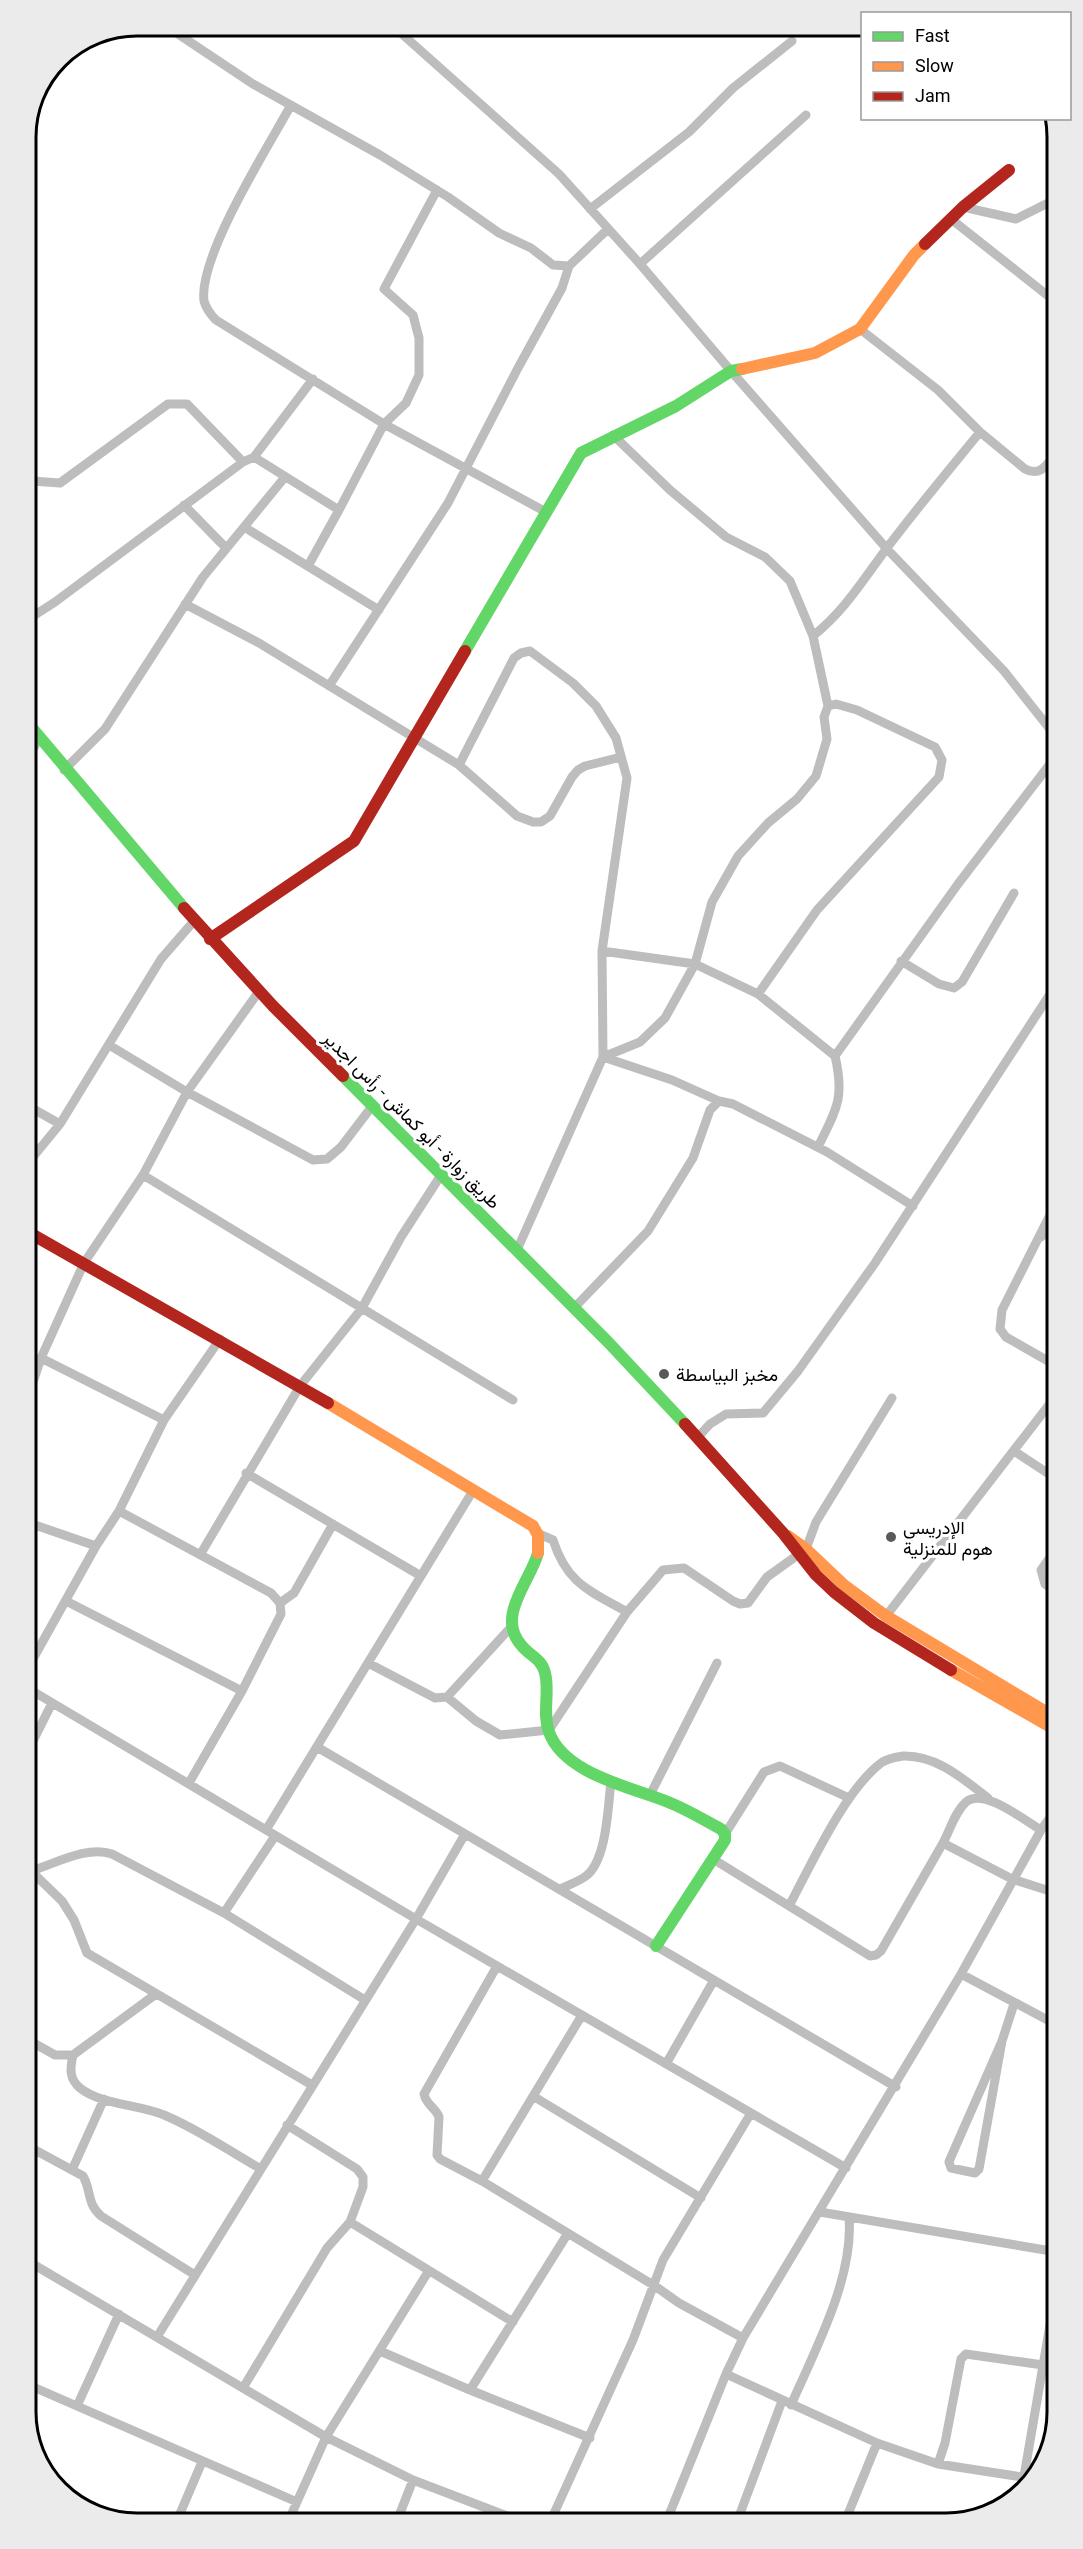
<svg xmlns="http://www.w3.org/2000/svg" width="1083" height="2549" font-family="Roboto,Vazirmatn,sans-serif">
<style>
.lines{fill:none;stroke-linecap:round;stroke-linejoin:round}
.street{stroke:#bdbdbd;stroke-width:9}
.fast{stroke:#63d668;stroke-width:12}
.slow{stroke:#ff974d;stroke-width:12}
.jam{stroke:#b3261e;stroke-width:12}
.poi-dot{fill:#595959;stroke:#fff;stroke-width:2}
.labels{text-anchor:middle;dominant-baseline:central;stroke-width:6;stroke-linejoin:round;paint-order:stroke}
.street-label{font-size:18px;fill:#000;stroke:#fff}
.poi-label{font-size:18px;fill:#000;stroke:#fff;text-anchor:start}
.rim{fill:none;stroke:#000;stroke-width:3}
</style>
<rect width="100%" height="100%" fill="#fff"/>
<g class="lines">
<path class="street" d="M166,26L253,84L380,155L448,197L499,233L531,248L553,265L569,266L608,229
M393,26L559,174L640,264L731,371L887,549L1004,671L1053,733
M291,105C268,147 198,257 204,301C206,308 211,315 216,320L384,424L546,512
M963,207L1016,219L1052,201
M590,209L689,132L733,88L792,41
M951,219L1052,299
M640,264L806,115
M860,329L938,390L980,432L1025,469C1038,476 1045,468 1053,457
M613,435L670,490L726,537L765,557L790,581L813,636L828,706L824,717L827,739L816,776L797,799L768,823L738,856L712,902L695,964L665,1018L640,1042L603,1057L672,1080L719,1101L733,1104L827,1152L913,1206
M254,457L339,510L384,424L406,403L419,375V338L413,315L384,289L437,190
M27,477L32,481L60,483L168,404H187L243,462
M184,505L226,548
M244,527L379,610
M308,566L339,510
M185,604L259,643L459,765L517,816L533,822H541L550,816L572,777L578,770L585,766L621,757
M27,620L55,602L243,462L254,457L313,379
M813,636C846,609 862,581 887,548C917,508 949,470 980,432
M329,686L448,503L518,368L562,288L569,266
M27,762L39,737
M459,765L514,658L521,653L530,651L573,683L596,706L616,738L627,778L602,951L603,1057L517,1250
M64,770L105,729L203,577L285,477
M602,951L695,964L758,994L835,1056L958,884L1053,760
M901,961L939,984L954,988L962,982L1014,893
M758,994L817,910L939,777L942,760L935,747L857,710L836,704L828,706
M109,1045L187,1092L313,1160L327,1159L341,1147L373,1105
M28,1106L60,1124
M818,1147C836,1110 845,1099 835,1056
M28,1163L60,1124L161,959L194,921
M143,1175L513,1400
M1054,1207L1002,1310L1000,1329L1006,1337L1055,1365
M1041,1237L1055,1226
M574,1308L648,1231L693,1158L710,1110L719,1101
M41,1358L164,1420L220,1339
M29,1394L41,1358L84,1263L143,1175L187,1092L260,990
M698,1437L710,1424L726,1414L763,1413L798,1371L875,1263L1054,988
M1014,1451L1055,1478
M246,1473L421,1576
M119,1511L271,1593L280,1603L281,1614L242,1691
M29,1523L96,1546
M539,1534L553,1540C567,1584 590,1591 627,1612
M1055,1550L1041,1570L1045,1584L1055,1591
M200,1555L300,1386L362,1308L401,1237L441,1175
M66,1601L242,1691L189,1783
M280,1603L294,1593L333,1524
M886,1616L1055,1397
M368,1663L435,1698L447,1697L512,1626
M29,1666L96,1546L119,1511L164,1420
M29,1689L416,1919L846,2168
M447,1697L476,1721L500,1735L549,1730L627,1612L663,1570L684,1568L733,1601L740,1604L748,1603L767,1577L806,1549L816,1522L892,1398
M30,1747L52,1703
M317,1747L896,2087
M650,1795L717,1663
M266,1830L474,1489
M725,1834L764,1772L780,1766L849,1798
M943,1843C950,1830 955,1812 966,1802C983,1787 1024,1820 1041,1830
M713,1859L870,1956L876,1955L881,1951L943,1843L1012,1879L1056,1893
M30,1870L62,1901L74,1920L87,1953L312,2085
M31,1871C54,1864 88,1845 112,1854L224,1913L365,2000
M560,1889C568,1885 578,1882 586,1876C607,1860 608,1806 611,1781
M789,1906C811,1865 845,1790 881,1763C886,1759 897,1757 903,1756C937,1755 963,1779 988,1798
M224,1913L275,1836
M497,1966L424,2094C426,2105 436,2108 439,2117L437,2155L440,2159L482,2181L655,2286L679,2303L743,2338
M961,1974L1057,2025
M30,2041L55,2055H73L156,1994
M1002,2041L979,2169L975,2173L951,2168L949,2162L951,2157L1002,2041L1014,2004
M73,2055C70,2068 69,2079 80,2088C101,2105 139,2104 164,2115C198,2129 229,2151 261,2169
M666,2064L714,1980
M533,2096L701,2198
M31,2145L35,2150L83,2176C92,2192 86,2202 101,2216L195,2275
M31,2162L35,2150
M72,2170L104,2099
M482,2181L582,2015
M820,2212L1057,2252
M350,2222L513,2322
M31,2263L326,2437L413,2480L520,2521
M157,2337L416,1919L465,1834
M380,2351L470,2390L590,2438
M726,2374L877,2443L938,2464L1035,2479
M31,2386L297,2502
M243,2388L327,2248L350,2222L363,2187V2177L357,2169L287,2125
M470,2390L568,2233
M791,2405C815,2350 854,2278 849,2217
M77,2406L119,2314
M938,2464L945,2443L961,2359L966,2354L1057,2367
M1022,2488L1057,2284
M738,2519L782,2401
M846,2519L877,2443
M551,2520L633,2340L663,2260L751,2113
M667,2520L726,2374L743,2338L961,1974L1041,1830L1056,1809
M397,2521L413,2480
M288,2522L326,2437L428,2272
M176,2523L202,2462"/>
<path class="fast" d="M465,651L581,453L676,406L731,371L742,369
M27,722L184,908
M343,1076L608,1342L685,1424
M538,1553C530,1582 495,1617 522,1646C530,1656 542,1659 545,1673C550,1692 542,1713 549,1732C564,1774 631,1787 668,1802C686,1809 704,1820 721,1829L725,1834V1840L656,1946"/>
<path class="slow" d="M742,369L815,353L860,329L914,255L925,244
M328,1403L533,1526L538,1535V1553
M788,1536L806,1549L844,1585L886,1616L1056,1718
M951,1670L1056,1730"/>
<path class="jam" d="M925,244L963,207L1009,170
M184,908L273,1006L343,1076
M210,939L354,841L465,651
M28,1232L328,1403
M685,1424L783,1533L816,1575L834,1592L874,1623L951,1670"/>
</g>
<g class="poi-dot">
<circle cx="664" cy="1374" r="6"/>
<circle cx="891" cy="1537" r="6"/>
</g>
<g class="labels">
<g class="street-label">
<text transform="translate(412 1120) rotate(45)">طريق زوارة - أبو كماش - رأس اجدير</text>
</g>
<g class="poi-label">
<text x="676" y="1374">مخبز البياسطة</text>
<text x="903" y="1527">الإدريسي<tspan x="903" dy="21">هوم للمنزلية</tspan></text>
</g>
</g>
<path d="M0 0H1083V2549H0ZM137 36H946A101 101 0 0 1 1047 137V2412A101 101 0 0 1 946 2513H137A101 101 0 0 1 36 2412V137A101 101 0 0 1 137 36Z" fill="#ebebeb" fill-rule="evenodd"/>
<path class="rim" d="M137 36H946A101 101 0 0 1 1047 137V2412A101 101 0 0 1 946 2513H137A101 101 0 0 1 36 2412V137A101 101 0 0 1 137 36Z"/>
<rect x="861" y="12" width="210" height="108" fill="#ffffff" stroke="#999999" stroke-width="1.5"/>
<rect x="873" y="32" width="30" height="9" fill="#63d668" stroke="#999999" stroke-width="1.5"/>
<text x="915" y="42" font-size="18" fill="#000000">Fast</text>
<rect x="873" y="62" width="30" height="9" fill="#ff974d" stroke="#999999" stroke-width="1.5"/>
<text x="915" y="72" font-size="18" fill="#000000">Slow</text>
<rect x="873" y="92" width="30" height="9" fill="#b3261e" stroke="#999999" stroke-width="1.5"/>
<text x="915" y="102" font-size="18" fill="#000000">Jam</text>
</svg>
